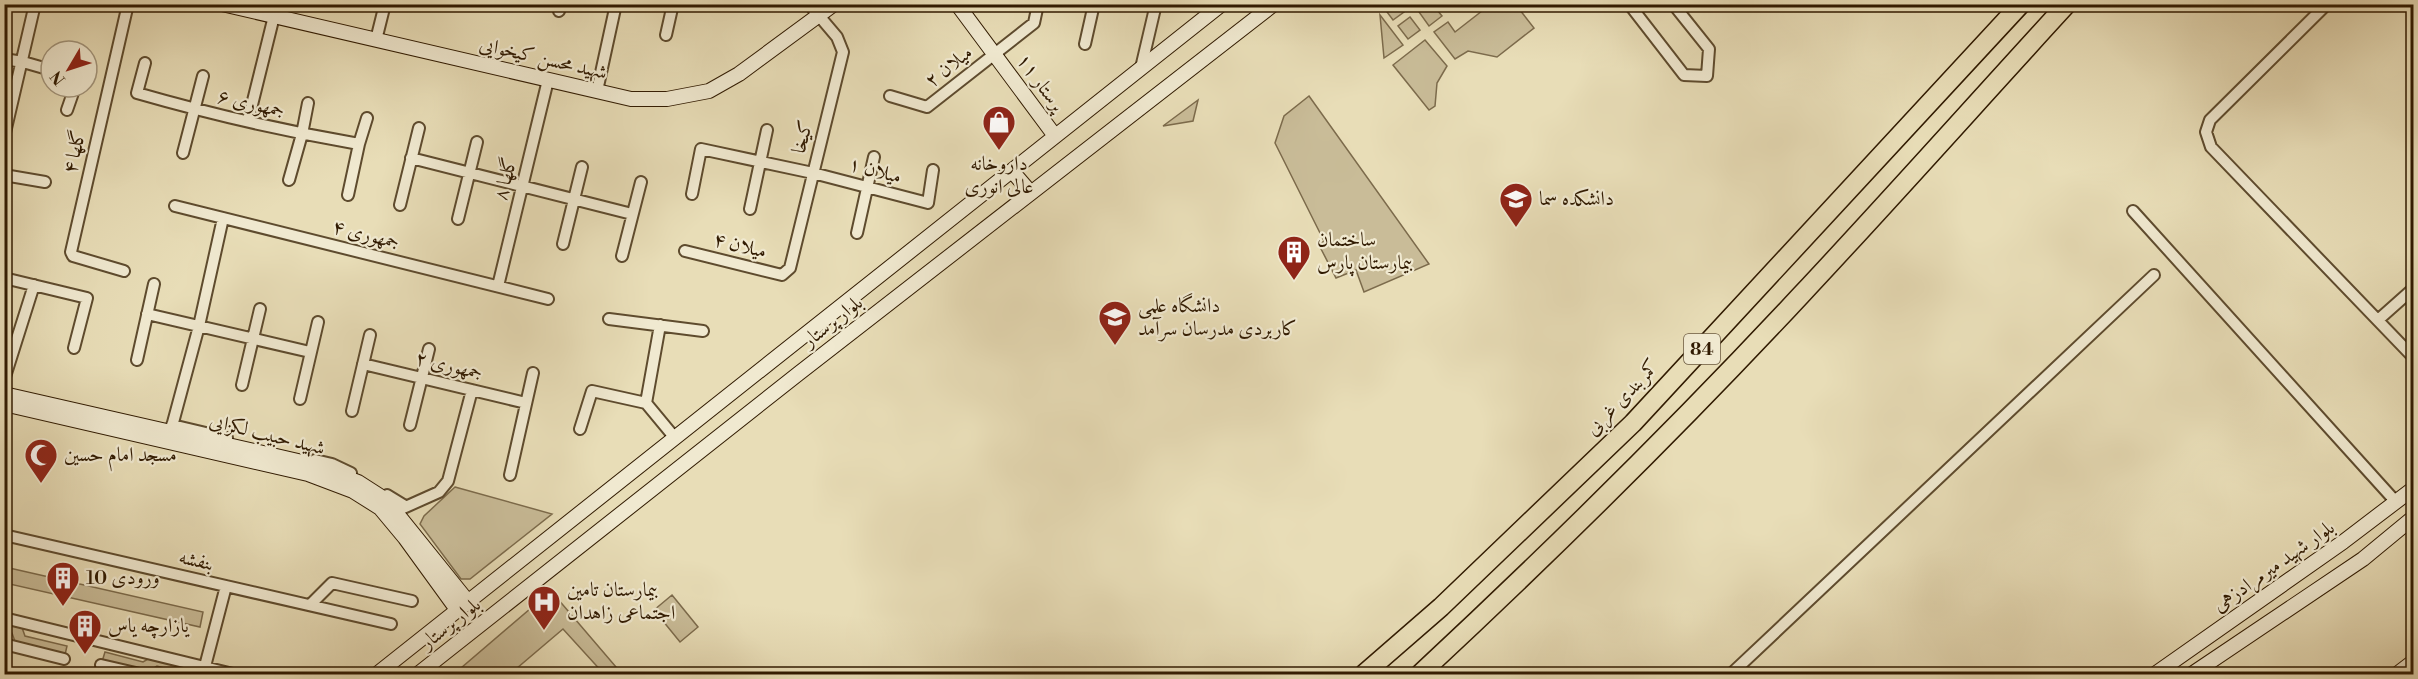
<svg xmlns="http://www.w3.org/2000/svg" width="2418" height="679" font-family="'Libre Bodoni',Amiri,serif">
<style>
.green{fill:#c9bc98;stroke:#7c6b4c;stroke-width:1.5}
.lines{fill:none;stroke-linecap:round;stroke-linejoin:round}
.street-casing{stroke:#5e4b2e;stroke-width:14}
.secondary-casing{stroke:#301a01;stroke-width:16}
.highway-casing{stroke:#301a01;stroke-width:21}
.street{stroke:#f0e9d0;stroke-width:10}
.secondary{stroke:#f0e9d0;stroke-width:14}
.highway{stroke:#e8ddb7;stroke-width:18}
.labels{text-anchor:middle;dominant-baseline:central;stroke-width:4.5;stroke-linejoin:round;paint-order:stroke}
.shield{fill:#f0e9d0;stroke:#6a583f;stroke-width:1.5}
.shield-label{font-size:18px;font-weight:bold;fill:#301a01}
.street-label{font-size:20px;fill:#301a01;stroke:#f0e9d0}
.poi-label{font-size:20px;fill:#301a01;stroke:#f0e9d0;text-anchor:start}
</style>
<rect width="100%" height="100%" fill="#e8ddb7"/>
<filter id="stains"><feTurbulence type="fractalNoise" baseFrequency=".00333" numOctaves="4"/><feColorMatrix values="0 0 0 0 .2 0 0 0 0 .09 0 0 0 0 .02 0 0 0 .5 -.17"/></filter>
<radialGradient id="worn" r=".72"><stop offset=".6" stop-color="#630" stop-opacity="0"/><stop offset="1" stop-color="#630" stop-opacity=".3"/></radialGradient>
<path class="green" d="M1389,4L1399,5L1404,12L1393,20L1384,8Z
M1491,4L1516,5L1534,28L1497,57L1468,51L1455,59L1434,32L1448,22L1455,32Z
M1428,5H1433L1442,16L1429,26L1419,12Z
M1380,15L1403,45L1384,58Z
M1410,17L1420,30L1408,39L1398,26Z
M1425,40L1447,66L1437,83L1435,106L1429,110L1393,65Z
M1309,96L1429,264L1364,292L1356,270L1336,278L1319,245L1324,241L1275,143L1284,116Z
M1198,100L1193,121L1163,126Z
M455,487L552,514L470,579H461L420,524L424,516Z
M5,567L203,612L200,627L5,583Z
M551,591L622,674H604L563,629L510,674H454Z
M672,595L698,627L680,642L654,610Z
M4,618L20,622L25,636L67,646L64,659L17,647L12,633L5,631Z
M105,652L143,662L155,655L205,667L203,674H186L157,666L144,674L101,665Z"/>
<g class="lines">
<defs>
<path id="street" d="M1629,4L1684,75L1707,76L1709,49L1673,4
M2327,4L2210,120L2206,132L2211,147L2414,358
M559,11L561,4
M666,35L673,4
M376,40L385,4
M1085,44L1094,4
M4,59L23,62L51,70
M145,63L137,93C210,114 284,131 359,144
M1141,68L1156,4
M597,91L616,4
M890,96L927,107L1034,23L1038,4
M67,110L75,87
M248,121L274,16
M4,137L35,4
M183,153L203,76
M411,158L632,214
M4,175L45,182
M289,180L302,134L308,103
M692,194L701,149L813,173L928,203L933,170
M348,195L359,144L367,118
M400,205L419,128
M175,206L548,299
M750,209L767,130
M2133,211L2396,502
M458,219L477,142
M857,233L874,157
M563,244L582,167
M685,251L782,275L790,268L843,52L837,37L809,4
M622,256L641,182
M124,271L73,256L71,252L128,4
M4,278L87,298L74,348
M498,286L548,80
M147,314L310,352
M609,319L703,331
M2378,320L2414,288
M137,360L154,284
M363,364L526,403
M4,380L34,285
M242,385L260,309
M300,399L318,322
M646,403L675,438
M352,411L370,335
M172,425L227,438
M410,425L429,349
M580,429L592,391L646,403L660,325
M171,430L199,326L223,218
M315,460L332,464L351,473
M510,475L533,373
M387,495L405,506
M401,509L439,492L448,481L472,390
M4,535L391,624
M310,605L332,583L412,601
M4,618L233,674
M4,644L64,659
M101,665L140,674
M203,674L226,586
M1731,674L2154,275"/>
<path id="secondary" d="M222,4L631,99H667L709,91L739,74L834,4
M957,4L1055,136
M1012,171L1031,193
M4,394L311,464L358,482L386,500L469,603
M4,404L308,474L353,491L380,508L405,538L458,611
M377,674L1222,4
M418,674L798,374L1274,4
M2155,674L2343,542L2414,488
M2192,674L2363,559L2414,517
M2397,674L2414,661"/>
<path id="highway" d="M1364,674L1441,607L1633,423L2021,4
M1420,674C1551,552 1679,426 1801,295C1891,199 1978,101 2067,4"/>
</defs>
<use href="#street" class="street-casing"/>
<use href="#secondary" class="secondary-casing"/>
<use href="#highway" class="highway-casing"/>
<use href="#street" class="street"/>
<use href="#secondary" class="secondary"/>
<use href="#highway" class="highway"/>
</g>
<defs>
<symbol id="shop-pin" viewBox="-11 -11 22 30"><path d="M0 17L-7.5 6A9.5 9.5 0 1 1 7.5 6Z" fill="#8f2418" stroke="#f0e9d0"/><path d="M-5-2.5h2.3a2.7 3.5 0 0 1 5.4 0H5L5.5 6h-11ZM-1.5-2.5h3a1.5 2.3 0 0 0-3 0Z" fill="#fff"/></symbol>
<symbol id="university-pin" viewBox="-11 -11 22 30"><path d="M0 17L-7.5 6A9.5 9.5 0 1 1 7.5 6Z" fill="#8f2418" stroke="#f0e9d0"/><path d="M0-5L7-2L0 1L-7-2ZM-4 1L0 2.5L4 1V4Q0 6-4 4Z" fill="#fff"/></symbol>
<symbol id="building-pin" viewBox="-11 -11 22 30"><path d="M0 17L-7.5 6A9.5 9.5 0 1 1 7.5 6Z" fill="#8f2418" stroke="#f0e9d0"/><path d="M-4-6H4V6H1V3H-1V6H-4ZM-2.5-4.3h1.7v1.8h-1.7ZM.8-4.3h1.7v1.8H.8ZM-2.5-1h1.7V.8h-1.7ZM.8-1h1.7V.8H.8Z" fill="#fff"/></symbol>
<symbol id="mosque-pin" viewBox="-11 -11 22 30"><path d="M0 17L-7.5 6A9.5 9.5 0 1 1 7.5 6Z" fill="#8f2418" stroke="#f0e9d0"/><path d="M3.5-4.9A6 6 0 1 0 3.5 4.9A5 5 0 1 1 3.5-4.9Z" fill="#fff"/></symbol>
<symbol id="hospital-pin" viewBox="-11 -11 22 30"><path d="M0 17L-7.5 6A9.5 9.5 0 1 1 7.5 6Z" fill="#8f2418" stroke="#f0e9d0"/><path d="M-5-5h3v3.5h4V-5h3V5h-3V1.5h-4V5h-3Z" fill="#fff"/></symbol>
</defs>
<g fill-rule="evenodd">
<use href="#shop-pin" x="980" y="103" width="38" height="52"/>
<use href="#university-pin" x="1497" y="180" width="38" height="52"/>
<use href="#building-pin" x="1275" y="233" width="38" height="52"/>
<use href="#university-pin" x="1096" y="298" width="38" height="52"/>
<use href="#mosque-pin" x="22" y="436" width="38" height="52"/>
<use href="#building-pin" x="44" y="559" width="38" height="52"/>
<use href="#hospital-pin" x="525" y="583" width="38" height="52"/>
<use href="#building-pin" x="66" y="607" width="38" height="52"/>
</g>
<g class="labels">
<rect class="shield" x="1684" y="334" width="36" height="30" rx="4.5"/>
<g class="shield-label">
<text x="1702" y="349">84</text>
</g>
<g class="street-label">
<text transform="translate(543 59) rotate(13)">شهید محسن کیخوایی</text>
<text transform="translate(949 67) rotate(-38)">میلان ۲</text>
<text transform="translate(1040 83) rotate(54)">پرستار ۱۱</text>
<text transform="translate(251 104) rotate(13)">جمهوری ۶</text>
<text transform="translate(803 137) rotate(-76)">کیخا</text>
<text transform="translate(75 152) rotate(-77)">گلها ۴</text>
<text transform="translate(875 171) rotate(15)">میلان ۱</text>
<text transform="translate(506 179) rotate(-76)">گلها ۸</text>
<text transform="translate(366 235) rotate(14)">جمهوری ۴</text>
<text transform="translate(740 246) rotate(14)">میلان ۴</text>
<text transform="translate(833 322) rotate(-38)">بلوار پرستار</text>
<text transform="translate(449 366) rotate(13)">جمهوری ۲</text>
<text transform="translate(1623 398) rotate(-46)">کمربندی غربی</text>
<text transform="translate(267 435) rotate(14)">شهید حبیب لکزایی</text>
<text transform="translate(196 561) rotate(13)">بنفشه</text>
<text transform="translate(2274 567) rotate(-35)">بلوار شهید میرمرادزهی</text>
<text transform="translate(451 624) rotate(-38)">بلوار پرستار</text>
</g>
<g class="poi-label">
<text x="999" y="164" text-anchor="middle">داروخانه<tspan x="999" dy="23">عالی انوری</tspan></text>
<text x="1539" y="199">دانشکده سما</text>
<text x="1317" y="240">ساختمان<tspan x="1317" dy="23">بیمارستان پارس</tspan></text>
<text x="1138" y="306">دانشگاه علمی<tspan x="1138" dy="23">کاربردی مدرسان سرآمد</tspan></text>
<text x="64" y="455">مسجد امام حسین</text>
<text x="86" y="578">ورودی 10</text>
<text x="567" y="590">بیمارستان تامین<tspan x="567" dy="23">اجتماعی زاهدان</tspan></text>
<text x="108" y="626">یازارچه یاس</text>
</g>
</g>
<rect width="2418" height="679" fill="none" stroke="#e8ddb7" stroke-width="24"/>
<rect x="6" y="6" width="2406" height="667" fill="none" stroke="#301a01" stroke-width="3"/>
<rect x="12" y="12" width="2394" height="655" fill="none" stroke="#301a01" stroke-width="1.5"/>
<g transform="translate(69 69) rotate(231)"><circle r="28" fill="#f0e9d0" stroke="#a3967d" stroke-width="1.5"/>
<path d="M0-4.5L10 22L0 15L-10 22Z" fill="#8f2418"/>
<text y="-9" font-size="16" font-weight="bold" text-anchor="middle" fill="#301a01">N</text>
</g>
<rect width="100%" height="100%" filter="url(#stains)"/>
<rect width="100%" height="100%" fill="url(#worn)"/>
</svg>
